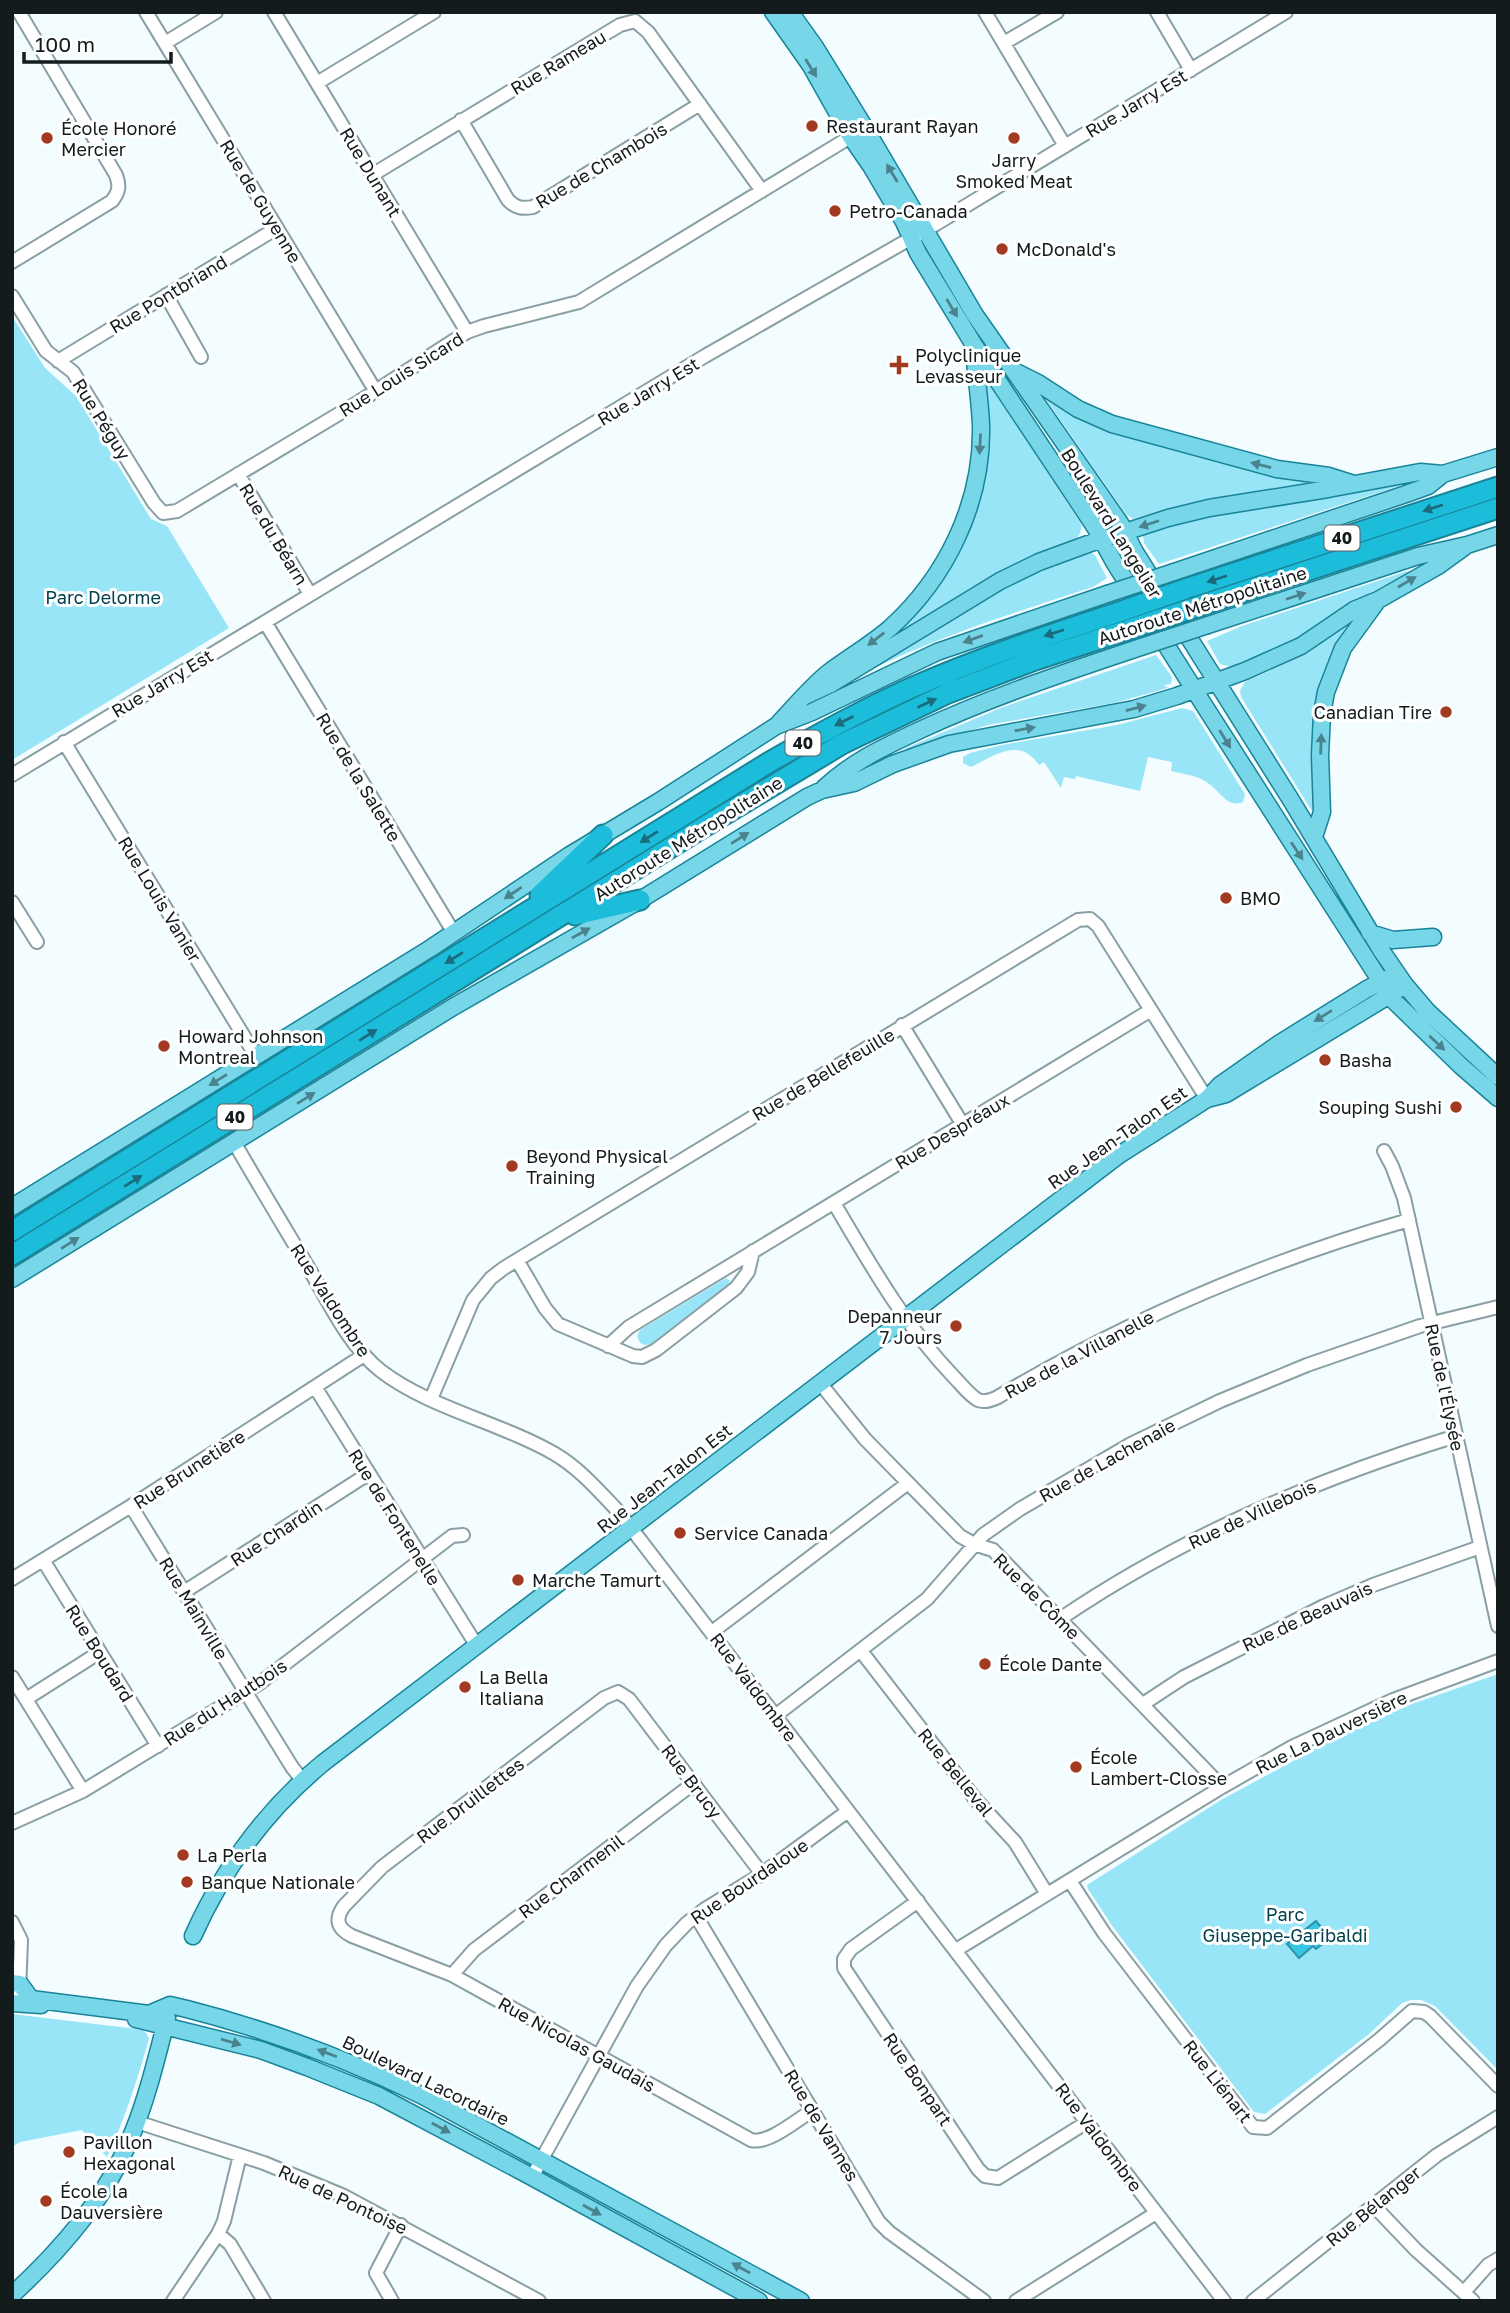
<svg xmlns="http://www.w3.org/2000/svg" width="1510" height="2313" font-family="'Golos Text',sans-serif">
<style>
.green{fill:#99e5f8}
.water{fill:#36c7e4;stroke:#2c93a8;stroke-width:2}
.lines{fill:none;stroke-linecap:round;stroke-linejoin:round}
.minor-casing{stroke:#899fa4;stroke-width:16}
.major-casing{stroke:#198498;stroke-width:19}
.highway-casing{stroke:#198498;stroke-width:23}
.minor{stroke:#fff;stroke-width:12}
.major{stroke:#77d7e9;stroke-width:16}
.highway{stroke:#1cbdda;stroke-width:19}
.major-bridge-casing{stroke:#198498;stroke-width:19;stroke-linecap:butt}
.highway-bridge-casing{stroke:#198498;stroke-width:23;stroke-linecap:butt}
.major-bridge{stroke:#77d7e9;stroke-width:16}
.highway-bridge{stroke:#1cbdda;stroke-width:19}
.oneway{fill:#4a828d}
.oneway2{fill:#186c7c}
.poi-dot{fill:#a23a21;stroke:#fff;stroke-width:2.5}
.labels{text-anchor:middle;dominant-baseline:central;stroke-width:6;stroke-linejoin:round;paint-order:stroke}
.shield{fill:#fff;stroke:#5a5f61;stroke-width:2}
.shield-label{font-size:16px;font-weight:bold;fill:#131b1d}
.street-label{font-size:18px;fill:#131b1d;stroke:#fff}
.poi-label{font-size:18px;fill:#131b1d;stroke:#fff;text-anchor:start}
.park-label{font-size:18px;fill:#00414d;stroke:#fff}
</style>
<rect width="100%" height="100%" fill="#f3fcff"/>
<path class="green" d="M12,316L45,368L76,396L151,519L167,526L229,628L12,760Z
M984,376L1081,524C1082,531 1080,536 1074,540L999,573L892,638L891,636L961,544Z
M1044,394L1048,397L1319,481V483L1193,503L1133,519L1126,514L1043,395Z
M1410,480L1411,482L1159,564L1144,543L1143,536L1147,533L1187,519Z
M1090,552L1095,555L1107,578L1093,587C1017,612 941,635 869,671L868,669L975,603L1031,573Z
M1407,571V573L1363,597L1294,640L1231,667L1220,664L1207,641L1242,626Z
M1353,620L1355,621L1339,645L1315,810L1312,811L1241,697L1240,690L1245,682L1304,655Z
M1156,655L1172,677L1171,684L1164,685L1168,688L1114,703L988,725L907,750L906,748L1003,707Z
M1182,708L1193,711L1245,794L1243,802C1227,809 1219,789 1205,781C1195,775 1183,774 1171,771L1172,762L1148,757L1140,791L1076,776L1075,779L1064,777L1061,788L1044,762L1039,765C1019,736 994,756 971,767L963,763V757L970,753L1002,745L1117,725Z
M726,1278L730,1281L728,1286L651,1344L645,1345L640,1343L637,1336L640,1330Z
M1498,1674V2070L1435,2006L1421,2000H1411L1402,2003L1369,2034L1265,2114L1254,2112L1113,1927L1088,1889L1087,1885L1221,1800L1337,1737L1412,1704Z
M12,2014L129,2028C137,2029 147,2029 149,2039C137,2080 125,2119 107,2157L82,2130L20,2142L12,2147Z"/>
<path class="water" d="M1316,1921L1330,1938L1316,1949L1313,1946L1299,1958L1287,1944Z"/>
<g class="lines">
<defs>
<path id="minor" d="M146,12L375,390
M274,12L467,332
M985,12L1065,146
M1157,12L1191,70
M165,43L216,12
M1004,43L1057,12
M317,83L434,12
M461,120L508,200C516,208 522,209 533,207L700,104
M372,175L620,25L635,21L648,32L762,191
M12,262L112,201C119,192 120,186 116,175L19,12
M166,295L201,357
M12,296L46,351L73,372L154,503L163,513L177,511L357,403L467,332L484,326L579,302L865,128
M58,361L277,228
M238,474L310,594
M265,622L454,933
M64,742L256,1056
M12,775L705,356L936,224L1286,12
M12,902L37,942
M902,1025L963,1125
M234,1142C258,1184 283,1225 308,1267C329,1302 348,1345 381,1371C429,1408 502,1423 555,1454C580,1469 598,1490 618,1511L1224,2301
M1384,1151L1392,1166L1404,1198L1498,1626
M834,1203C870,1264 905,1326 954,1377C961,1384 969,1395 978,1400C985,1403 992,1400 998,1397C1128,1320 1265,1261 1409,1220
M517,1260L545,1308L558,1324L633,1356L642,1357L656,1350L736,1288L748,1272L753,1251
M608,1346L629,1327L1151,1010
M820,1383L865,1439L960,1536L974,1544L993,1550L1222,1787
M315,1387L477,1646
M431,1399L473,1300L491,1278L504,1268L1078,920L1090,919L1098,926L1207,1099
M131,1506L292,1767L303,1781
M43,1560L158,1746
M12,1579L131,1506L364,1355
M184,1592L368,1474
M1060,1619C1182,1536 1316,1479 1456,1436
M712,1632L908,1483
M861,1651L976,1800L1015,1842L1047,1894
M12,1677L83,1791
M26,1699L100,1652
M1143,1704L1184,1677L1324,1606L1373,1585L1480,1547
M775,1716L927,1599L983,1535L1020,1509L1131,1444L1220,1401L1307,1365L1420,1326L1498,1307
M12,1823L83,1791L260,1683L452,1536L463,1535
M762,1874L629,1699L618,1692L604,1698L382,1867L344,1906C334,1920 338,1929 352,1936L452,1975L751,2140C768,2145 798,2119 813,2110
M1070,1881L1104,1933L1253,2127L1267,2128L1379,2040L1412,2011L1424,2012L1430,2016L1498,2086
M918,1901L851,1949L844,1959V1968L978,2169L985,2176L998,2178L1087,2122
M696,1916L879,2222L889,2232L984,2301
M12,1922L21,1940L19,1993
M956,1950L1222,1787L1292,1747L1393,1700L1498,1661
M452,1975L474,1950L694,1783
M137,2122L264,2163L344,2196L539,2301
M532,2177L637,1986L666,1945L687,1923L705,1909L762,1874L848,1811
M1373,2205L1416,2250L1473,2301
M218,2234L230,2244L264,2301
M1464,2292L1488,2265L1498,2259
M173,2301L218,2234L224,2221L240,2155
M392,2301L376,2273L401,2225
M1016,2301L1156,2213
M1253,2301L1437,2155L1498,2117"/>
<path id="major" d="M773,12L811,66L851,137L871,166L904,222L918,253L974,345L1095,527L1114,562L1202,702L1392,999L1461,1066L1498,1098
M790,12L815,47L865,128L975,315L1120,523L1135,552L1291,800L1381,950L1405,985L1427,1011L1498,1077
M1016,372L1038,383L1078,409L1112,424L1277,469L1329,476L1351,483
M1174,572L1406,494L1428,486L1443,474L1498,457
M1208,625L1418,556L1467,545L1498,535
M803,697L831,684L1000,581L1039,562L1088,544L1168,518L1209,508L1328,489L1420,472L1443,474
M779,723C795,706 810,688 828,673C848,658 870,645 889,629C946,578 983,503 981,425C980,398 975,372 974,345
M824,788C853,761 884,747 920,730C991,697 1066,672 1141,647
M1314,837L1322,812L1320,755L1322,714L1326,692L1343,648L1378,600
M1370,933L1393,940L1433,937
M1207,1099L1226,1094L1398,990
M12,1207L431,948L570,855L658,802L776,726L812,712L937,652L1107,594
M12,1279L453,1007L640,900L807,797L822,790L854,783L893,764L949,744L1134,709L1177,696L1245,671L1301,646L1354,610L1378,600L1438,566L1467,545
M193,1936C223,1869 266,1810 323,1763L1119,1155L1207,1099L1220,1085L1280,1043L1367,989L1397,974
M12,1983L20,1984L31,1999L149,2014L170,2005L187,2009C268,2030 345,2058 421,2095L801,2301
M12,2003L41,2005
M136,2019L261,2050L307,2067L379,2096L532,2177L759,2301
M12,2295C62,2249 108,2196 133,2132C148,2095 157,2056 167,2018"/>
<path id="highway" d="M1185,589L1498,487
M1196,607L1498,508
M540,895L603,835
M575,915L640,900
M12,1231L768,763C815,736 862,710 911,688C979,658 1049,635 1119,612
M12,1255L707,825L842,744L948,693L1035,660L1130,629"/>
</defs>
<use href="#minor" class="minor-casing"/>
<use href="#major" class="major-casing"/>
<use href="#highway" class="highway-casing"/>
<use href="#minor" class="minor"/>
<use href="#major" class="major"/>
<use href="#highway" class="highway"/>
<defs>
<path id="major-bridge" d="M1107,594L1174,572
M1141,647L1208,625"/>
<path id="highway-bridge" d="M1119,612L1185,589
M1130,629L1196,607"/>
</defs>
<use href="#major-bridge" class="major-bridge-casing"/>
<use href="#highway-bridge" class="highway-bridge-casing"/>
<use href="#major-bridge" class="major-bridge"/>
<use href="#highway-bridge" class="highway-bridge"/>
</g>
<defs><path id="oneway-solid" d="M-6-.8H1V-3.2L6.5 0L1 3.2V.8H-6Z" transform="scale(1.75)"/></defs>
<g class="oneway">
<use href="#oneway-solid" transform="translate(811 68) rotate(58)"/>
<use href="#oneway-solid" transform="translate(892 173) rotate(-121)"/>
<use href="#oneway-solid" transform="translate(952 308) rotate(59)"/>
<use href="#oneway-solid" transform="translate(980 444) rotate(93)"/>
<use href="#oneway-solid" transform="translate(1261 465) rotate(-166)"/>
<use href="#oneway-solid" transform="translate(1149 524) rotate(162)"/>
<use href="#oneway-solid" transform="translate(1407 582) rotate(-30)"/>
<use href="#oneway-solid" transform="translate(1296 596) rotate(-18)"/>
<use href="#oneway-solid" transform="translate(876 639) rotate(142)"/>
<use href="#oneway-solid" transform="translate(973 639) rotate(160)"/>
<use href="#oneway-solid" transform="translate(1136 708) rotate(-15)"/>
<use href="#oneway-solid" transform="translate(1025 729) rotate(-10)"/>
<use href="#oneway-solid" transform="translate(1225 739) rotate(58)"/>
<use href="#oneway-solid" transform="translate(1321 744) rotate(-88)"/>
<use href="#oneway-solid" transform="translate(740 838) rotate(-32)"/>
<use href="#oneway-solid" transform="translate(1297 851) rotate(56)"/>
<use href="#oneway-solid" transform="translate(513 893) rotate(146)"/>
<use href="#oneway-solid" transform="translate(581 933) rotate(-29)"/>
<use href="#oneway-solid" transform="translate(1323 1016) rotate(148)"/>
<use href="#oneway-solid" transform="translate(1437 1043) rotate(43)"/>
<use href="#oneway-solid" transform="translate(218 1080) rotate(148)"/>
<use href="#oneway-solid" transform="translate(306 1098) rotate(-32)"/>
<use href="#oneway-solid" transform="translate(70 1243) rotate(-32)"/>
<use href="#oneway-solid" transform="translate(231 2042) rotate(16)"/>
<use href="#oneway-solid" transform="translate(327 2053) rotate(-159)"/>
<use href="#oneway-solid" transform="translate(441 2128) rotate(28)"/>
<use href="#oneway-solid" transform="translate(592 2210) rotate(29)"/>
<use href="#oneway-solid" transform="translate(741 2268) rotate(-151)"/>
</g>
<g class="oneway2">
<use href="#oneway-solid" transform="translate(1433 508) rotate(162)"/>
<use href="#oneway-solid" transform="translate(1217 579) rotate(162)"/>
<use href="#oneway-solid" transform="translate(1054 633) rotate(162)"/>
<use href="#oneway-solid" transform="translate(927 703) rotate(-25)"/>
<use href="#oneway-solid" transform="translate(844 721) rotate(153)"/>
<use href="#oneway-solid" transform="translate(649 837) rotate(148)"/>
<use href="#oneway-solid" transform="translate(454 958) rotate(148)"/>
<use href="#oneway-solid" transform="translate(368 1035) rotate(-32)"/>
<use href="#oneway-solid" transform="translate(133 1181) rotate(-32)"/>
</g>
<g class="poi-dot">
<circle cx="812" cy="126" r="7"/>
<circle cx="47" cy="138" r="7"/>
<circle cx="1014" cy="138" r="7"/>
<circle cx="835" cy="211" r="7"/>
<circle cx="1002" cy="249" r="7"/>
<path d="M895.5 354.5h7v7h7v7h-7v7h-7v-7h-7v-7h7z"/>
<circle cx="1446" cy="712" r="7"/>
<circle cx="1226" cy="898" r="7"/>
<circle cx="164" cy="1046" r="7"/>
<circle cx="1325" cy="1060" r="7"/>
<circle cx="1456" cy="1107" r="7"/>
<circle cx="512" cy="1166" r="7"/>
<circle cx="956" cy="1326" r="7"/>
<circle cx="680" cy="1533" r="7"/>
<circle cx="518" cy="1580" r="7"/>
<circle cx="985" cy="1664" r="7"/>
<circle cx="465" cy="1687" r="7"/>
<circle cx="1076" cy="1767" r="7"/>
<circle cx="183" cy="1855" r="7"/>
<circle cx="187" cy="1882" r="7"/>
<circle cx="69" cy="2152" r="7"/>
<circle cx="46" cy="2201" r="7"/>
</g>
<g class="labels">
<g class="shield">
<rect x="1324.5" y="525.5" width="35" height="25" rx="5"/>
<rect x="785.5" y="730.5" width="35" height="25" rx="5"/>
<rect x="217.5" y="1104.5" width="35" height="25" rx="5"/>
</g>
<g class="shield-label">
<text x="1342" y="538">40</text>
<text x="803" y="743">40</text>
<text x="235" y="1117">40</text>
</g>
<g class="street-label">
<text transform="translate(558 62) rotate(-31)">Rue Rameau</text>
<text transform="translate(1136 103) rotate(-31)">Rue Jarry Est</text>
<text transform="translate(601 165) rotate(-31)">Rue de Chambois</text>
<text transform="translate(371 172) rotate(59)">Rue Dunant</text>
<text transform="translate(261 201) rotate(59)">Rue de Guyenne</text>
<text transform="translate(168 294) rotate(-31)">Rue Pontbriand</text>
<text transform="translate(401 374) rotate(-32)">Rue Louis Sicard</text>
<text transform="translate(648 391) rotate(-31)">Rue Jarry Est</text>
<text transform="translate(102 419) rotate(58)">Rue Péguy</text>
<text transform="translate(1112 523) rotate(58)">Boulevard Langelier</text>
<text transform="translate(274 534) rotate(59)">Rue du Béarn</text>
<text transform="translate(1202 605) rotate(-18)">Autoroute Métropolitaine</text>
<text transform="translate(162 683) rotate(-31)">Rue Jarry Est</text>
<text transform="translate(359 777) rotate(59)">Rue de la Salette</text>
<text transform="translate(688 838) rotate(-32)">Autoroute Métropolitaine</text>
<text transform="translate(160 899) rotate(59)">Rue Louis Vanier</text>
<text transform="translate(823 1074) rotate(-31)">Rue de Bellefeuille</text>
<text transform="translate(952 1131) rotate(-31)">Rue Despréaux</text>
<text transform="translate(1117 1137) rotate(-35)">Rue Jean-Talon Est</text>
<text transform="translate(331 1300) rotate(57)">Rue Valdombre</text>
<text transform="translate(1079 1354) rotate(-28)">Rue de la Villanelle</text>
<text transform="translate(1445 1387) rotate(78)">Rue de l'Élysée</text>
<text transform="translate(1107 1460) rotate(-29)">Rue de Lachenaie</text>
<text transform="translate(189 1469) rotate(-33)">Rue Brunetière</text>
<text transform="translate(664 1478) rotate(-38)">Rue Jean-Talon Est</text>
<text transform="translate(1252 1514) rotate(-25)">Rue de Villebois</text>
<text transform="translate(395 1517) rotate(58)">Rue de Fontenelle</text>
<text transform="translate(276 1533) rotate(-33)">Rue Chardin</text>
<text transform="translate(1037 1596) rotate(45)">Rue de Côme</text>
<text transform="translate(194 1608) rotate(59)">Rue Mainville</text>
<text transform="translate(1307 1616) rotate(-25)">Rue de Beauvais</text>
<text transform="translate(100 1653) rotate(58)">Rue Boudard</text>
<text transform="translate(754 1687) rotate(53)">Rue Valdombre</text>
<text transform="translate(225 1702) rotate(-33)">Rue du Hautbois</text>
<text transform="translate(1331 1732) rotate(-26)">Rue La Dauversière</text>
<text transform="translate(956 1772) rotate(51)">Rue Belleval</text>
<text transform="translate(692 1781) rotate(53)">Rue Brucy</text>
<text transform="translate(470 1800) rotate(-37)">Rue Druillettes</text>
<text transform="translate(571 1876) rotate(-37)">Rue Charmenil</text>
<text transform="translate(749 1881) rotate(-34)">Rue Bourdaloue</text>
<text transform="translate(577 2044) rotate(29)">Rue Nicolas Gaudais</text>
<text transform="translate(918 2079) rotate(56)">Rue Bonpart</text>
<text transform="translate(426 2080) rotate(26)">Boulevard Lacordaire</text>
<text transform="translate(1218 2081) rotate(52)">Rue Liénart</text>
<text transform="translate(822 2125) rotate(59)">Rue de Vannes</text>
<text transform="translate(1099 2137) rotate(53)">Rue Valdombre</text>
<text transform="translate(343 2199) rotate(25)">Rue de Pontoise</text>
<text transform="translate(1373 2206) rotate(-39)">Rue Bélanger</text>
</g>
<g class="poi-label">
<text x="826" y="126">Restaurant Rayan</text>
<text x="61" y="128">École Honoré<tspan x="61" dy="21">Mercier</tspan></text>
<text x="1014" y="160" text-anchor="middle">Jarry<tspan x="1014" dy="21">Smoked Meat</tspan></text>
<text x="849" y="211">Petro-Canada</text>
<text x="1016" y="249">McDonald's</text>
<text x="915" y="355">Polyclinique<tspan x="915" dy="21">Levasseur</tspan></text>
<text x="1432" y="712" text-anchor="end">Canadian Tire</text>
<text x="1240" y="898">BMO</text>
<text x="178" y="1036">Howard Johnson<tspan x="178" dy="21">Montreal</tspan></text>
<text x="1339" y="1060">Basha</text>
<text x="1442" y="1107" text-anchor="end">Souping Sushi</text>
<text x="526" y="1156">Beyond Physical<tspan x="526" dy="21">Training</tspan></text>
<text x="942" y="1316" text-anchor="end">Depanneur<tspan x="942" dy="21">7 Jours</tspan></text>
<text x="694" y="1533">Service Canada</text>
<text x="532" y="1580">Marche Tamurt</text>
<text x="999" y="1664">École Dante</text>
<text x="479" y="1677">La Bella<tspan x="479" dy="21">Italiana</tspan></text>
<text x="1090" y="1757">École<tspan x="1090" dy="21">Lambert-Closse</tspan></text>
<text x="197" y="1855">La Perla</text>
<text x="201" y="1882">Banque Nationale</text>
<text x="83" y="2142">Pavillon<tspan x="83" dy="21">Hexagonal</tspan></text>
<text x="60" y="2191">École la<tspan x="60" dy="21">Dauversière</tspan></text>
</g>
<g class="park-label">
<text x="103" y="597">Parc Delorme</text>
<text x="1285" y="1914">Parc<tspan x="1285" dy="21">Giuseppe-Garibaldi</tspan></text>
</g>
</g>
<rect width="1510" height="2313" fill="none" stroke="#131b1d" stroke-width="28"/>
<path d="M24 52v10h147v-10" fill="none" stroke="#131b1d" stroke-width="3.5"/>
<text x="35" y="52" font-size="21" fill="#131b1d" stroke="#ffffff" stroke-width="5" paint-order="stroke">100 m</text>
</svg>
